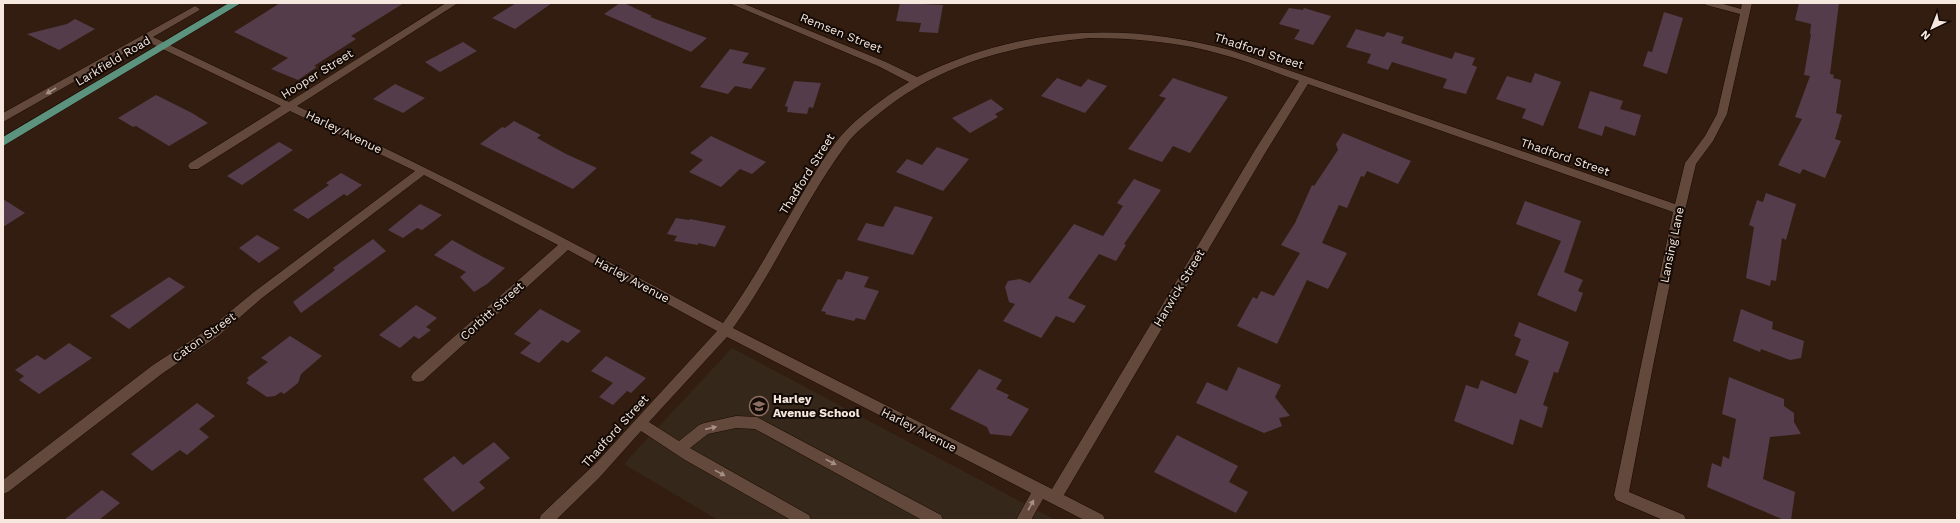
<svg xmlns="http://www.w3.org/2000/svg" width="1960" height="523" font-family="'Work Sans',sans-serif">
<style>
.education{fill:#35281a}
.building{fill:#553c4a}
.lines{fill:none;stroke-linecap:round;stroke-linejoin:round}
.minor-casing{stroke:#190700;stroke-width:1}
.major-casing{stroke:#190700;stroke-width:1}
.minor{fill:#62493b;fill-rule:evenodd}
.major{fill:#5c937f;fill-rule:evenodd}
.oneway{fill:#a59085}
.labels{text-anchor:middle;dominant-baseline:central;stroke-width:4;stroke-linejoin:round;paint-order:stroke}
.street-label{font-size:12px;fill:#f6e7df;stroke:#130a05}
.poi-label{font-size:12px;font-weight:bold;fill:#f6e7df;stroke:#130a05;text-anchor:start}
</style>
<rect width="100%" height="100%" fill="#331d10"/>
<path class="education" d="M732,348L1055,520H718L624,464Z"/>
<path class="building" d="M280,3H404L351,36L356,39L314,66L317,67L298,80L271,69L288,58L234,32Z
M516,3H552L515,29L492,18Z
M620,3L626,4L652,16L650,17L707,38L691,52L604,14Z
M900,3L943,5L938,33L919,32L921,23L896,21Z
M1799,3H1839L1830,74L1834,75L1833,78L1841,80L1836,113L1842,115L1835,139L1841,141L1825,178L1803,169L1800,174L1778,165L1802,119L1795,117L1810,76L1804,75L1811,34H1810L1811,24L1795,20Z
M1289,8L1303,10L1304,8L1331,16L1313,45L1294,39L1300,30L1279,24Z
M1664,12L1683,18L1667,74L1643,66L1648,51L1652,52Z
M75,19L95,29L59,50L27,34L67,24Z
M1356,29L1384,37L1387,32L1404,37L1401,43L1452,59L1455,52L1475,58L1472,65L1477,67L1466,94L1443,88L1447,79L1392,62L1388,70L1367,63L1371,54L1346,47Z
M463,42L477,51L440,72L425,62Z
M730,49L749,53L742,63L766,68L751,89L735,86L728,94L700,87Z
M1535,73L1561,82L1543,126L1522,118L1526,109L1496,99L1507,76L1531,83Z
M1057,78L1081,87L1088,79L1107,86L1085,113L1041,96Z
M1173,78L1228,97L1190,153L1173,146L1162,162L1128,149L1166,98L1159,96Z
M794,81L821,83L813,108L809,107L807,114L787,112L788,107L785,106Z
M395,84L425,98L403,113L373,99Z
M1590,91L1623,101L1620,109L1641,115L1635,136L1605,126L1602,136L1578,128Z
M156,95L192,113L208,123L169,146L136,126L133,127L118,118Z
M991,99L1004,109L995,114L998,117L970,133L952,118Z
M514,121L541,135L537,138L566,154L597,168L573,189L480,144L502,127L505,128Z
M1343,133L1411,161L1398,184L1367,171L1364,177L1361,176L1347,208L1339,205L1322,243L1347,253L1328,289L1307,280L1277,344L1237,326L1253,297L1257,299L1261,291L1274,296L1300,253L1281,245L1295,223L1312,185L1314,186L1338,150L1336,144Z
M711,136L766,162L752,174L740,169L721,187L689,172L703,160L690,153Z
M279,142L293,150L242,185L227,176Z
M937,147L969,159L943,191L896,172L907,159L922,165Z
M341,173L362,185L347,196L344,194L308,219L293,210L329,185L326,183Z
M1134,179L1161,190L1124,244L1126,245L1116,261L1099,254L1068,298L1086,306L1074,323L1056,316L1041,338L1003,321L1015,304L1009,302L1005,287L1008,281L1020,279L1030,283L1074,224L1103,236L1123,206L1117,203Z
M1766,193L1796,204L1786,240L1782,238L1776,281L1771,280L1770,286L1746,278L1754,227L1749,225L1757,200L1763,202Z
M3,199L25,213L3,227Z
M1525,201L1581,221L1564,272L1583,280L1578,291L1583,293L1576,312L1537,295L1561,241L1516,224Z
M420,204L442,215L422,230L417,228L403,238L388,230Z
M895,206L933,217L913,255L857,240L866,223L883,227Z
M676,218L689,220L690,219L726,226L715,247L698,243V245L674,241L677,236L667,234Z
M257,235L280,248L259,263L239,248Z
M373,239L386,251L301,313L293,302L335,270L333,268Z
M452,240L483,257L505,268L487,284L474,292L460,277L466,272L434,255Z
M846,271L869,277L864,287L879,291L865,320L856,318L854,321L825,314L826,312L821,311L838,279L842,280Z
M169,277L185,287L129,329L110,316Z
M416,305L437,318L426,327L431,330L419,339L414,336L400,348L379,335Z
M540,309L581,331L568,343L562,340L539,363L520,353L531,343L514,334Z
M1741,309L1773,322L1772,329L1804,341L1801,358L1790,360L1761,349L1760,352L1733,341Z
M1519,322L1569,342L1558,373L1554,372L1543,405L1548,407L1542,428L1520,419L1513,445L1454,421L1466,385L1478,389L1481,380L1516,394L1529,361L1515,355L1521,339L1514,336Z
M290,336L322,356L301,374L298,383L284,394L281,392L275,396L267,397L246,383L249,380L247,378L268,362L261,358Z
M69,343L92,358L39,394L19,380L24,376L15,370L37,355L45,360Z
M606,356L646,378L631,393L627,391L613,405L599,397L613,383L591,371Z
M1238,367L1281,385L1275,397L1290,416L1279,418L1282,426L1264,433L1196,403L1207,382L1227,391Z
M979,369L1002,380L996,389L1009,395L1007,398L1029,409L1011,436L990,434L987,427L950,409Z
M1729,377L1784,399V406L1794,413V422L1801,434L1770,437L1763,479L1795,492L1791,520H1784L1707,487L1712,463L1721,467L1723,456L1729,459L1736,419L1722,414Z
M197,403L215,416L199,429L209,437L187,455L180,450L152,471L131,454Z
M1177,435L1238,466L1229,482L1248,492L1236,513L1154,472Z
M494,442L510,458L479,482L485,488L453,512L423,479L454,456L463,465Z
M102,490L120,503L99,520H64Z"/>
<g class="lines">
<defs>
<path id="minor" d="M446,3H458L297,106C442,174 583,247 723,323C751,284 774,242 798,201C811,179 824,156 840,137C859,115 885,97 909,82L878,66L729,3H742L886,62L917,77C1019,27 1120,21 1230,50L1675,204L1685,163L1705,136L1717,114L1740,14L1706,5L1704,3H1720L1741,9L1742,3H1752L1727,114L1713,141L1696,164L1685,210L1653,366L1629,492L1684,515L1686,520H1663L1616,500L1614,495L1673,212L1308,84L1264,155L1064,495L1103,515L1105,520H1084L1043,499L1031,520H1016L1031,493L727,337L649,422L679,441L699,425L704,423L736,416L757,417L941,515L943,520H922L755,429L736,428L708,434L690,448L809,515L811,520H791L685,460L641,431L599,478L556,520H539L541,515L596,463L717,331L568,250L423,381L418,382L413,381L411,377L413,373L558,245L424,175L262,298L218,336L163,373L8,492L3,494V480L153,365L210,328L254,292L415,171L290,111L198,169H190L188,166L190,163L281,106L146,41L3,122V113L195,6L200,9L198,11L153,37L289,102ZM1089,38C1134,38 1180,42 1224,55C1250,62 1274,72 1299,81L1255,150L1052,489L733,328C775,270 803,203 846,145C855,132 869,122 881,112C941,63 1013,45 1089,38Z"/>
<path id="major" d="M229,3H241L3,146V137Z"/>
</defs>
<use href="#minor" class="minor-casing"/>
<use href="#major" class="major-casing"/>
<use href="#minor" class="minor"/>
<use href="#major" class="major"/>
</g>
<defs><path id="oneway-solid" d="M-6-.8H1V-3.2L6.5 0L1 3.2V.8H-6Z"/></defs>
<g class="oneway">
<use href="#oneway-solid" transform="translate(51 91) rotate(150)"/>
<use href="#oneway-solid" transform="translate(711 428) rotate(-13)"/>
<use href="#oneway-solid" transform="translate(831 462) rotate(28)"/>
<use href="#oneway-solid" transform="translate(720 473) rotate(29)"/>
<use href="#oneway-solid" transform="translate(1031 505) rotate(-61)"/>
</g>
<defs>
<symbol id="school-ring" viewBox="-11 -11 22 22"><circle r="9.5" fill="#130a05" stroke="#8d6e63" stroke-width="1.5"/><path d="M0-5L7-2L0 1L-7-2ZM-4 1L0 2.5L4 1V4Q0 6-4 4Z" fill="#8d6e63"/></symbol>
</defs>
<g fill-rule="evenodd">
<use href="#school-ring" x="748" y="395" width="22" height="22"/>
</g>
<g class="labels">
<g class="street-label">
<text transform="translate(841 33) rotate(22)">Remsen Street</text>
<text transform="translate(1259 51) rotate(18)">Thadford Street</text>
<text transform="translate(113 61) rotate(-31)">Larkfield Road</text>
<text transform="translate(317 74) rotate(-32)">Hooper Street</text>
<text transform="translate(344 132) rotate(26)">Harley Avenue</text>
<text transform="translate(1565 157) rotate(19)">Thadford Street</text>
<text transform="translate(807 174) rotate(-58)">Thadford Street</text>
<text transform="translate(1672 245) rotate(-78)">Lansing Lane</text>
<text transform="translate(632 280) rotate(28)">Harley Avenue</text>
<text transform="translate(1179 288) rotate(-59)">Harwick Street</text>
<text transform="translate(492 311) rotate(-42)">Corbitt Street</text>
<text transform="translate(204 337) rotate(-36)">Caton Street</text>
<text transform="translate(919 430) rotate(27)">Harley Avenue</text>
<text transform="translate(615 431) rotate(-48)">Thadford Street</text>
</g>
<g class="poi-label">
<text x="773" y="399">Harley<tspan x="773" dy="14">Avenue School</tspan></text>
</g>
</g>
<rect width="1960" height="523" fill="none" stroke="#f6e7df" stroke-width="8"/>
<g transform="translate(1932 28) rotate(223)" stroke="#130a05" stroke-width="3" paint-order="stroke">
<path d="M0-3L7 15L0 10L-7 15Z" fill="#f6e7df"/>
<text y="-6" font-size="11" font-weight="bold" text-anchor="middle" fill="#f6e7df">N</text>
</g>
</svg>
